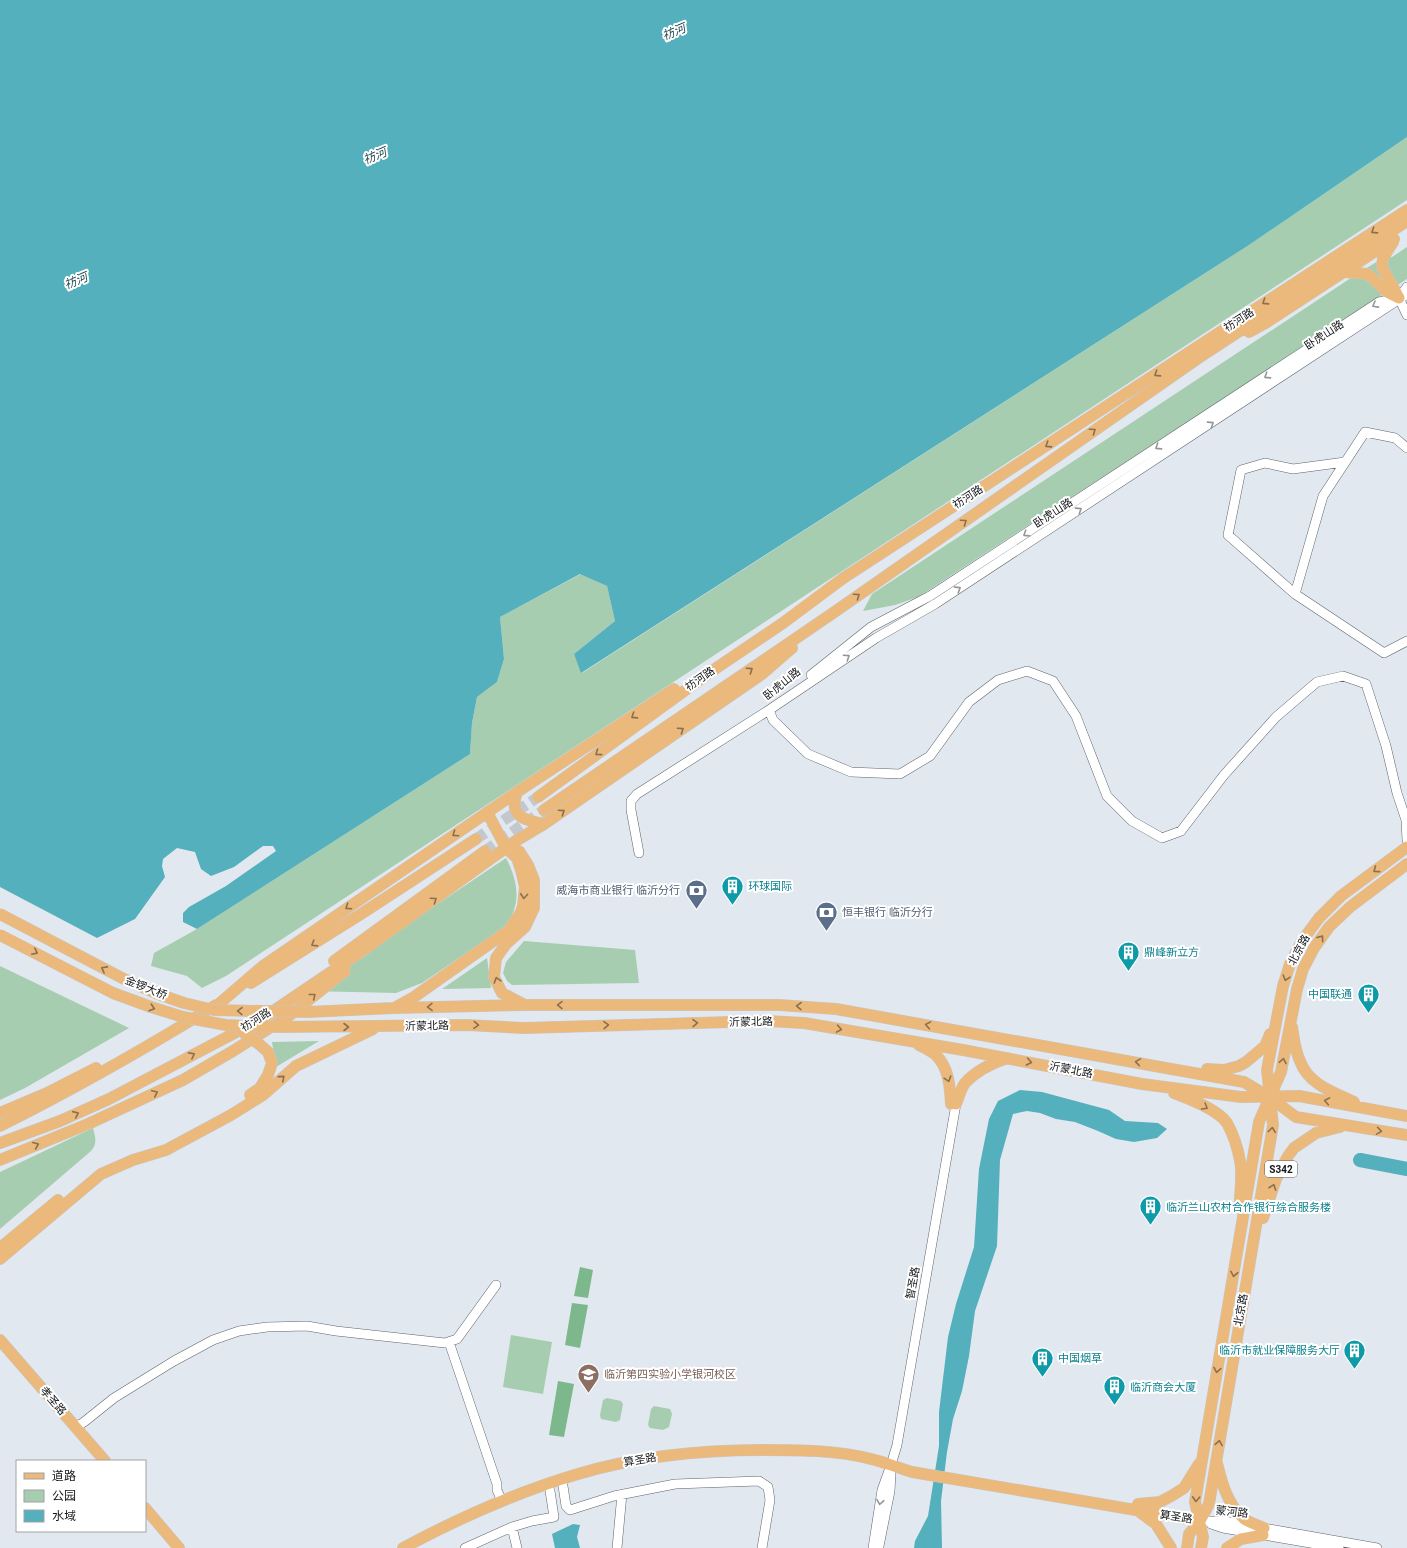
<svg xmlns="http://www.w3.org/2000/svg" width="1407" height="1548" font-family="Roboto,'Noto Sans SC',sans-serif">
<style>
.green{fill:#a6cdaf}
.forest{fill:#7cb88c}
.water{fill:#53b0bc}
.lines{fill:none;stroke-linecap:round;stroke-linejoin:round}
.river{stroke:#53b0bc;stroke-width:14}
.major-tunnel{stroke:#c3c8cf;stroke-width:11;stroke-dasharray:11 5.5;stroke-linecap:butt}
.minor-casing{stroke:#5f646a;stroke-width:10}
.major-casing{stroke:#c7c7c8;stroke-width:12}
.minor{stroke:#fff;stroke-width:9}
.major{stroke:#ebb97c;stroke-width:11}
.major-bridge-casing{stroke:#c7c7c8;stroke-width:12;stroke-linecap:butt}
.major-bridge{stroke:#ebb97c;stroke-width:11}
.oneway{stroke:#8a704f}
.oneway2{stroke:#959698}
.labels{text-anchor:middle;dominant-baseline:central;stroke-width:4;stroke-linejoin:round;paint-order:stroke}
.shield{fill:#fff;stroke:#5a5c5e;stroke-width:1}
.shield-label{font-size:10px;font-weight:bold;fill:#141619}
.street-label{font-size:11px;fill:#141619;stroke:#fff}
.culture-label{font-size:11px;fill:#0d838f;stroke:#fff;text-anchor:start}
.service-label{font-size:11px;fill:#4e5e75;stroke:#fff;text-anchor:end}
.education-label{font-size:11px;fill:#785e54;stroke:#fff;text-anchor:start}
.water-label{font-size:12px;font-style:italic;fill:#1b454b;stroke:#fff}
</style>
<rect width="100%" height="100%" fill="#e2e8ef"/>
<path class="green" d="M1407,137V200L226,976L202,988L187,976L151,966L154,953L197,929L470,754L472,723L477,697L497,682L504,659L500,617L581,574L607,586L615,621L574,654L582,673L1249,245Z
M1407,247V279L1393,288L918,597L895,605L863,611L872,594L1360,272L1383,258L1392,257Z
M506,858C515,875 521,896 512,915C510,919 506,924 503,928L422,983L396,993L308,991Z
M524,941L635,950L639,983L512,985L507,981L503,973L506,962Z
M487,958L491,988L442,989Z
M0,966L129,1028L25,1088L0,1100Z
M319,1041L276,1067L272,1042Z
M93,1128C95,1137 98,1143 91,1151L0,1229V1172Z
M511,1335L552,1342L543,1394L503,1387Z
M607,1398L621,1401L623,1404L620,1420L616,1422L601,1419L600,1415L603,1400Z
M654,1406L670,1409L672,1414L669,1427L663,1430L650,1428L648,1425L651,1409Z"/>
<path class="forest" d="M580,1267L593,1270L588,1298L574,1296Z
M572,1303L588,1305L580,1348L565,1345Z
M558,1381L574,1384L564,1437L549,1435Z"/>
<path class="water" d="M0,0H1407V137L1249,245L581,673L574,654L615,621L607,586L580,574L500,617L504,659L497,682L477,697L472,723L470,754L197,929L183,922V913L189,907L226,886L276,851L273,846H263L234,867L211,876L201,869L195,852L177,848L163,859L162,866L165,877L135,919L97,938L0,887Z
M1020,1090L1042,1092L1109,1110L1125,1121L1158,1123L1167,1129L1157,1138L1134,1142L1116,1139L1098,1131L1075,1122L1056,1119L1040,1113L1027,1111L1013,1114L1000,1160L997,1246L975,1311L969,1356L962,1391L953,1419L947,1452L941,1501L942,1548H914L915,1541L928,1516L939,1446V1412L948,1337L956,1304L974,1247L979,1169L989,1119L998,1101Z
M573,1524L580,1525L577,1537L580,1548H555L552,1534Z"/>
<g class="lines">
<path class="river" d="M1360,1160L1407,1169"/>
<path class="major-tunnel" d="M476,839L538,797
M485,851L544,810"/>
<defs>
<path id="minor" d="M1399,298L1407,315
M1345,462L1293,469L1265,463L1241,470L1228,535L1295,594L1384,653L1407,641
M1295,594L1323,496L1365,432L1395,438L1407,448
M811,675L871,627L930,596L1379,302L1399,298L1407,287
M769,710L773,720L808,754L851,772L900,774L930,756L969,702L998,680L1027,671L1053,681L1076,716L1107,796L1132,821L1162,838L1181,831L1224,775L1276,717L1317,682L1343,676L1366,684L1386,746L1397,793L1406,820L1407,840
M639,853L631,810V801L637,794L769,710L876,638L935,604L1407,294
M449,1342L497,1484V1490L502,1501
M76,1427L84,1422L114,1398L174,1361L213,1340L239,1331L267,1327L307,1326L336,1331L445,1343L457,1339L496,1285
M563,1486L566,1506L570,1510L614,1496L675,1484L759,1481L768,1487L770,1500L762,1548
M1200,1521H1224L1377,1548
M1211,1524L1223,1528L1339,1548
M512,1527L517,1548
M879,1546L890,1491L891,1474
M465,1548L512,1527L532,1521L554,1517L550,1491
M617,1548L622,1494
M873,1548L882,1490L891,1465L897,1445L956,1104"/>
<path id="major" d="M1393,242L1383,258L1382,267L1399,298
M1344,272L1368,274L1387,292L1397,297
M1249,332L1264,324L1394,239
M517,792C508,817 525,820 544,824
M538,797L709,673L783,623L842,579L1407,210
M544,810L833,613L1197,359L1407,221
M519,851L528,865L534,880V908L525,927L506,944L496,958L494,977L502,993L523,1004
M334,961L485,851
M251,983L361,914L476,839
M220,1003L263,966L517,792L674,689
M396,1007L414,997L509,930L521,912L523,906L525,887L521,870L517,858L506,848L487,812
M307,1012L394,1008L524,1005H779L836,1009L1244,1082L1269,1097L1296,1117L1407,1135
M263,1018L365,949L514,842L544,824L762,674L792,648
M279,1027L467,1025L524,1028L767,1021L804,1023L963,1050L1142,1084L1241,1097L1299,1096L1407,1116
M1292,1027C1294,1038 1295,1051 1300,1061C1308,1084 1333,1092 1354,1102
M919,1045C925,1048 931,1051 936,1055C949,1068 950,1087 951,1104
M1207,1069L1224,1070L1239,1066L1246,1062L1265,1046L1270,1034
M1174,1093C1188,1098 1218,1110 1227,1123C1233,1134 1238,1149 1240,1161C1243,1174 1240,1189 1240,1201
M250,1095L260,1088L268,1075L272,1063L268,1052L259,1044
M956,1104C959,1097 961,1088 965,1083C976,1071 992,1063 1007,1058
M0,1113L47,1093L96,1068
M0,1126C74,1089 146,1048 216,1005
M0,1143L60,1121L109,1099L248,1026
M0,1160L88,1124L183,1080L233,1051L290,1015L345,971
M1263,1218L1276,1179L1288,1156L1294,1148L1316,1133L1340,1127
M0,1248L58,1200
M0,1259L101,1174L133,1160L166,1150L231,1115L263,1095L296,1066L373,1029
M0,1340L105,1461
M1217,1463C1222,1483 1227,1504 1244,1519C1250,1523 1258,1525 1264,1528
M1138,1504L1160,1502L1173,1495L1184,1488L1199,1464
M145,1508L179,1548
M1141,1513L1156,1524L1171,1548
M403,1548C459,1518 517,1492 578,1474C638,1456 701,1450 763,1450C799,1450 837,1450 871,1459C885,1462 898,1468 912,1472L1200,1521
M1187,1548L1189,1534L1200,1521L1209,1504L1273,1125L1267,1070L1283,986L1290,964L1302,941L1319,918L1341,896L1407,847
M1201,1548L1203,1537L1195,1502L1259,1122L1281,1072L1297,989L1303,969L1314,948L1329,927L1350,907L1407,864
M1227,1548L1241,1539L1263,1535"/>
</defs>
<use href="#minor" class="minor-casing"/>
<use href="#major" class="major-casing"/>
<use href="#minor" class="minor"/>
<use href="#major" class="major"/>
<defs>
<path id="major-bridge" d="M0,914L124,979L158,994L184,1003L214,1010L307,1012
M0,935L113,993L151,1007L183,1017L226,1025L279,1027
M238,1026L245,1034L259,1044"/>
</defs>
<use href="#major-bridge" class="major-bridge-casing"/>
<use href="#major-bridge" class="major-bridge"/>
</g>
<defs><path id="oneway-chevron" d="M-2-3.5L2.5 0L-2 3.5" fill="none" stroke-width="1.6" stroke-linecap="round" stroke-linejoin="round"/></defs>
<g class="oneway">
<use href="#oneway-chevron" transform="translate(1374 231) rotate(147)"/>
<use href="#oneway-chevron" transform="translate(1265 302) rotate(147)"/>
<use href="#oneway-chevron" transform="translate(1157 374) rotate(147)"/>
<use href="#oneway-chevron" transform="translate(1093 431) rotate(-35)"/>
<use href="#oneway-chevron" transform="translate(1048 445) rotate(147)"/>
<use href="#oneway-chevron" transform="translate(964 522) rotate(-35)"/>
<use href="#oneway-chevron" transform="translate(857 596) rotate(-35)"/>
<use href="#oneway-chevron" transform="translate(750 670) rotate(-34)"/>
<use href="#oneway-chevron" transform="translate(634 716) rotate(147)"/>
<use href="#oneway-chevron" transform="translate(681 730) rotate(-34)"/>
<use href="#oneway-chevron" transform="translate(598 753) rotate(144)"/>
<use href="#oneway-chevron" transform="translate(562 812) rotate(-34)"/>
<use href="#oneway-chevron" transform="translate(455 834) rotate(146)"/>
<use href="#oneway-chevron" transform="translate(1376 870) rotate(143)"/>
<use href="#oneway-chevron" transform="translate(524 896) rotate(95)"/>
<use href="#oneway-chevron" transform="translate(434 900) rotate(-35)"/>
<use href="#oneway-chevron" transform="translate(348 907) rotate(146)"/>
<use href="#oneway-chevron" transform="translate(1321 938) rotate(-54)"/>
<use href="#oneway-chevron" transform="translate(314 944) rotate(148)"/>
<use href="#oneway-chevron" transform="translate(35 952) rotate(27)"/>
<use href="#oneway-chevron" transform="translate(104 969) rotate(-152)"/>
<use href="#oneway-chevron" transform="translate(1286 978) rotate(107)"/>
<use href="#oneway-chevron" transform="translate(497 980) rotate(-108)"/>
<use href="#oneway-chevron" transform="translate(313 996) rotate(-39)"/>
<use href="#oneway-chevron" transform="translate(560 1005) rotate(-179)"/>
<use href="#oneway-chevron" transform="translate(799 1006) rotate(-178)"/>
<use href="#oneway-chevron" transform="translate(430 1007) rotate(179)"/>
<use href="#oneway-chevron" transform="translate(152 1008) rotate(18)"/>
<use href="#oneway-chevron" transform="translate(240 1011) rotate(-179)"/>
<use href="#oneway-chevron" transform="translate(695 1023) rotate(-1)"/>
<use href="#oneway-chevron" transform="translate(476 1025) rotate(3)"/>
<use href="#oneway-chevron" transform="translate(606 1025) rotate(-2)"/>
<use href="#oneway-chevron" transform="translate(928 1025) rotate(-170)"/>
<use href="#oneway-chevron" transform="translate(346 1027)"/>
<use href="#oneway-chevron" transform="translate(839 1029) rotate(10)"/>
<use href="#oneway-chevron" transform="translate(192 1055) rotate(-28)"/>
<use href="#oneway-chevron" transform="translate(1283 1061) rotate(-79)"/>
<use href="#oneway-chevron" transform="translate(1029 1062) rotate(11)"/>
<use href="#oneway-chevron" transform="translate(1138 1062) rotate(-171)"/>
<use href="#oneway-chevron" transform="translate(282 1078) rotate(-41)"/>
<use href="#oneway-chevron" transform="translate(948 1079) rotate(73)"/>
<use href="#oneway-chevron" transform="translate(155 1093) rotate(-25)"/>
<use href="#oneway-chevron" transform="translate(1327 1101) rotate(-170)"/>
<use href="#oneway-chevron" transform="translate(1205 1107) rotate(31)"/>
<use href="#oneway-chevron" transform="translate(76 1114) rotate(-24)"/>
<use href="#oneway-chevron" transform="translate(1272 1130) rotate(-83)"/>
<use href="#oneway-chevron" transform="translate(1379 1131) rotate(9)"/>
<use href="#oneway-chevron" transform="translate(36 1145) rotate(-23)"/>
<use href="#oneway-chevron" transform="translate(1273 1187) rotate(-71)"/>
<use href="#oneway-chevron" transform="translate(1234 1274) rotate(100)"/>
<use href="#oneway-chevron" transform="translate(1217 1370) rotate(100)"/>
<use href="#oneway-chevron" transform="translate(1219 1443) rotate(-80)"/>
<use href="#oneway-chevron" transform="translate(1196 1499) rotate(93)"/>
</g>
<g class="oneway2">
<use href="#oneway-chevron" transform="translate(1375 305) rotate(151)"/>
<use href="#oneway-chevron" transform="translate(1267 376) rotate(147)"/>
<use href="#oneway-chevron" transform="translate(1211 424) rotate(-33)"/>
<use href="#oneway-chevron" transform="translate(1158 447) rotate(147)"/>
<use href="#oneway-chevron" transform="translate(1079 510) rotate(-33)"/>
<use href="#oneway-chevron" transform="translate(1026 534) rotate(147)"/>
<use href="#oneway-chevron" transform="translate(958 589) rotate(-33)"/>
<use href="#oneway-chevron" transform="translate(847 657) rotate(-34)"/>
<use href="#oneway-chevron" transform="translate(880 1502) rotate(99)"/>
</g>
<defs>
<symbol id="building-pin" viewBox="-11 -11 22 30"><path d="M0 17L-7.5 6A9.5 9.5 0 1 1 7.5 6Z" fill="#0f9aa8" stroke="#fff"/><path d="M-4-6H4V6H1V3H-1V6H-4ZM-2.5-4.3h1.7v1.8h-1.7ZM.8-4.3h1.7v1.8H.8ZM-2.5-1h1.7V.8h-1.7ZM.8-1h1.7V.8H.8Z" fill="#fff"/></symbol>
<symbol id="bank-pin" viewBox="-11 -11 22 30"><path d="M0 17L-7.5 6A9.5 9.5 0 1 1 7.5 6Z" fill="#5c6f8a" stroke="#fff"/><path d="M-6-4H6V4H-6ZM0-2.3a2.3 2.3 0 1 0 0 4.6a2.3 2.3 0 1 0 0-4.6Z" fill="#fff"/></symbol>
<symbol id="school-pin" viewBox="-11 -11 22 30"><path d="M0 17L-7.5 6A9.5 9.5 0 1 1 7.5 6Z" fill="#8d6e63" stroke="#fff"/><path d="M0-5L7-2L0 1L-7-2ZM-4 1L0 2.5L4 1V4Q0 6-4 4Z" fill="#fff"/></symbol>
</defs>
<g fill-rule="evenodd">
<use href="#building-pin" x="720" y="874" width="25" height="34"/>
<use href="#bank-pin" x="684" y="878" width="25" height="34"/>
<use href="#bank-pin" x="814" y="900" width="25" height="34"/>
<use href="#building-pin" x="1116" y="940" width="25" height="34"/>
<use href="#building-pin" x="1356" y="982" width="25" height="34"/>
<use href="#building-pin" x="1138" y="1194" width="25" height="34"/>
<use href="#building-pin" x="1342" y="1338" width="25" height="34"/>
<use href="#building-pin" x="1030" y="1346" width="25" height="34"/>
<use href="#school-pin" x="576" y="1362" width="25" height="34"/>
<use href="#building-pin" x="1102" y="1374" width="25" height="34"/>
</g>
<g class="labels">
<rect class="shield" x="1265" y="1161" width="32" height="16" rx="3"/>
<g class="shield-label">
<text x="1281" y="1169">S342</text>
</g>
<g class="street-label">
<text transform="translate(1239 320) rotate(-33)">祊河路</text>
<text transform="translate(1324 335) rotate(-33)">卧虎山路</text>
<text transform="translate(968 497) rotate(-33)">祊河路</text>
<text transform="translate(1053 513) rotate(-33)">卧虎山路</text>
<text transform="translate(700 679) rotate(-35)">祊河路</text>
<text transform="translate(782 684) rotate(-39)">卧虎山路</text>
<text transform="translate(1299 950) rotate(-62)">北京路</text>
<text transform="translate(146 988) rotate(22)">金锣大桥</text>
<text transform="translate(256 1020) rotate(-32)">祊河路</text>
<text transform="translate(751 1022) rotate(-1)">沂蒙北路</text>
<text transform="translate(427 1026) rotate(-1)">沂蒙北路</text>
<text transform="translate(1071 1070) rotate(11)">沂蒙北路</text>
<text transform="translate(913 1283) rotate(-80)">智圣路</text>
<text transform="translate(1241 1310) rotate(-80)">北京路</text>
<text transform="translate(53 1401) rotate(49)">孝圣路</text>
<text transform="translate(640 1460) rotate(-10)">算圣路</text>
<text transform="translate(1232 1512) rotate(6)">蒙河路</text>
<text transform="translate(1176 1517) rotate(9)">算圣路</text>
</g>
<g class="culture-label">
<text x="748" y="886">环球国际</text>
<text x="1144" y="952">鼎峰新立方</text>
<text x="1352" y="994" text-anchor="end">中国联通</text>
<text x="1166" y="1207">临沂兰山农村合作银行综合服务楼</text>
<text x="1340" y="1350" text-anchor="end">临沂市就业保障服务大厅</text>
<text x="1058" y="1358">中国烟草</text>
<text x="1130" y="1387">临沂商会大厦</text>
</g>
<g class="service-label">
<text x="680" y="890">威海市商业银行 临沂分行</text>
<text x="842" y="912" text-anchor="start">恒丰银行 临沂分行</text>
</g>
<g class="education-label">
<text x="604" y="1374">临沂第四实验小学银河校区</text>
</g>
<g class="water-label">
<text transform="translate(674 32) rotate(-23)">祊河</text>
<text transform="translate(375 156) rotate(-23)">祊河</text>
<text transform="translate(76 281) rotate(-23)">祊河</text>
</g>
</g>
<rect x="16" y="1460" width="130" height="72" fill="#ffffff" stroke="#a1a2a3"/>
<rect x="24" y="1473" width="20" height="6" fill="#ebb97c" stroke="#a1a2a3"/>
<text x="52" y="1480" font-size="12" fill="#141619">道路</text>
<rect x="24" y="1490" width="20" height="12" fill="#a6cdaf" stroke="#a1a2a3"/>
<text x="52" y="1500" font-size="12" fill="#141619">公园</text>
<rect x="24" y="1510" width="20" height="12" fill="#53b0bc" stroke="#a1a2a3"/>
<text x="52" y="1520" font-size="12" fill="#141619">水域</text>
</svg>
